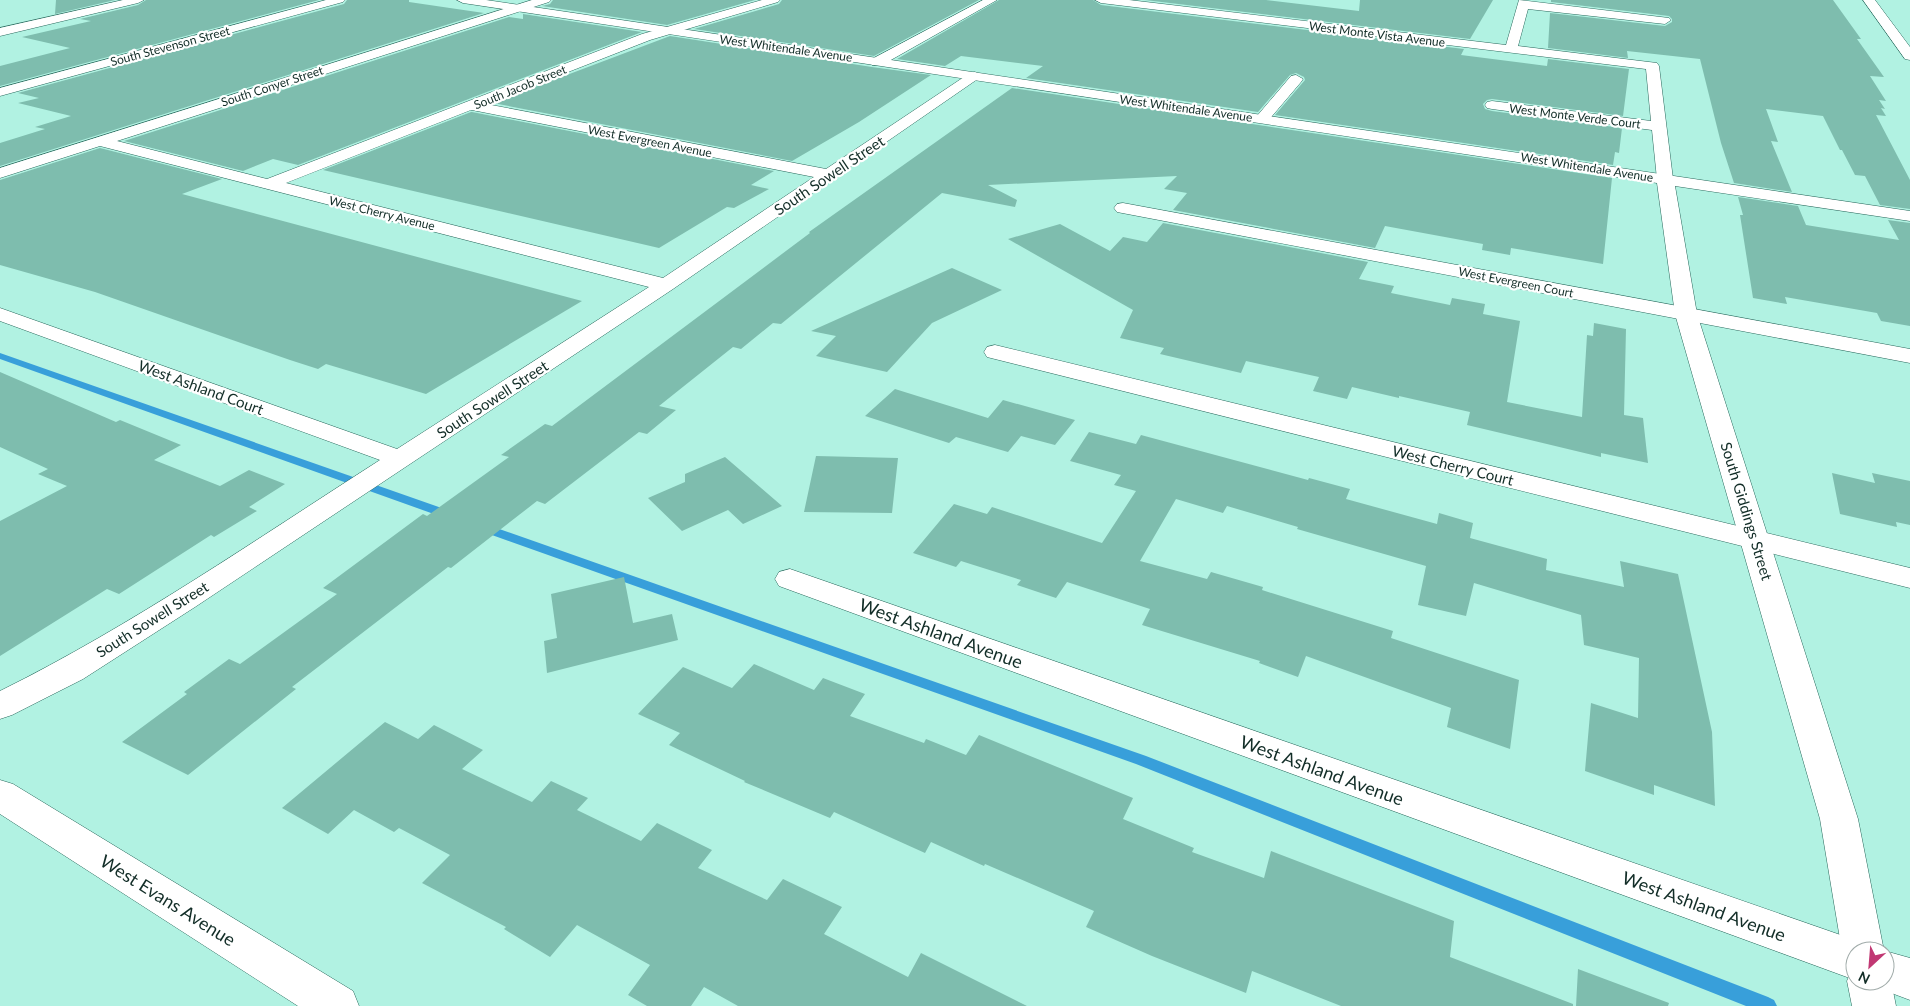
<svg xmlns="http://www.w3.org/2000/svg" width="1910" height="1006" font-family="Lato,sans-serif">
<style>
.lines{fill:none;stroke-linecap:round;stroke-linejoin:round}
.stream{fill:#389fda;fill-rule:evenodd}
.building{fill:#7ebdae}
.minor-casing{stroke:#29685c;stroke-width:1}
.tertiary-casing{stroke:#29685c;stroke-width:1}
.minor{fill:#fff;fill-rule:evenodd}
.tertiary{fill:#fff;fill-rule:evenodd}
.labels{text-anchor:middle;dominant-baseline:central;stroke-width:4.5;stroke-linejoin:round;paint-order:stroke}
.far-street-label{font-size:12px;fill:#122d27;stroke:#fff}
.street-label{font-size:15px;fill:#122d27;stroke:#fff}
.near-street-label{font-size:18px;fill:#122d27;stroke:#fff}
</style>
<rect width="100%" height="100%" fill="#b1f2e2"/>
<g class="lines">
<path class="stream" d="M0,353L453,512L455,515L449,519L445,518L0,359Z
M482,523L1146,756L1768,997L1774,1000L1777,1006H1746L1136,764L478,530L476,527Z"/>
</g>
<path class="building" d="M56,0H115L55,14Z
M146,0H319L0,86V66L70,48L22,37L91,21L80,19L138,5Z
M347,0H409V2L484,13L0,166V143L45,129L35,127L71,116L18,103L39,98L18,93L344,4Z
M553,0H755L667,25L542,6L550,4Z
M782,0H979L874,56L694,29L779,4Z
M999,0H1093L1101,5L1464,49L1461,55L1547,66L1548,59L1629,69L1623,116L1492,99L1487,100L1483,104L1485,109L1492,111L1622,128L1619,153L1615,152L1613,165L1275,115L1305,80L1304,77L1296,73L1290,75L1258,112L1026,78L1043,66L961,56L945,66L897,59Z
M1145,0H1266L1359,11L1360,0H1493L1470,39Z
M1551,0H1833L1861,39H1857L1884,77L1870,76L1886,101L1879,100L1885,109L1881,108L1886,116L1876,115L1910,180V209L1880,205L1865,176L1855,175L1842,150H1840L1823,116L1766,109L1778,142L1771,141L1792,192L1734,183L1721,143L1700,59L1627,51L1628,58L1548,48L1550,13L1665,26L1672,22V19L1669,16L1551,2Z
M523,14L642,32L298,165L273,159L243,171L124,141L509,17L523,19Z
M670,36L872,67L931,75L859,122L792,161L493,103Z
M1012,88L1612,178L1603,264L1511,248L1510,255L1482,250L1483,244L1385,226L1375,248L1173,210L1187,193L1164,189L1177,176L988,185L1017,200L1015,207L942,193L781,324L773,323L741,349L733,347L659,406L676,410L647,434L639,432L545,504L537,501L451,568L448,567L292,687L296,689L188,775L122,742L187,694L184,692L229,659L240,664L337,594L323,588L423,514L427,516L509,457L501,455L545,424L552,426L810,233L809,232Z
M471,112H472L774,171L751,185L769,189L734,208L727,207L659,248L323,170Z
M100,148L222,179L182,194L582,301L426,394L326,364L318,369L290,360L95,292L0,265V180Z
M1738,197L1798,206L1806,225L1899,240L1888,220L1910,223V326L1881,321L1877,313L1785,297L1787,304L1753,298L1740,215H1743Z
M1163,223L1368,262L1359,279L1394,286L1391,293L1450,305L1452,298L1485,304L1483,314L1520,321L1507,402L1582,417L1587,335L1593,336L1594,323L1626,329L1624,415L1643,418L1648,463L1601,453V457L1467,425L1470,412L1399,396V398L1352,387L1347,399L1313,391L1319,377L1246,361L1241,373L1160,354L1164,348L1120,338L1133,310L1008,239L1060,224L1110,251L1123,237L1147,242Z
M952,268L1002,290L932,323L887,372L816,356L836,336L811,331Z
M0,372L116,422L120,420L181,445L154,460L220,486L249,470L285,484L249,507L257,511L214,537L211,535L119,594L107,589L0,656V521L67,486L38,474L48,469L0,447Z
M895,389L988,418L1003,400L1075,420L1055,445L1021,436L1008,452L956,437L949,443L865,416Z
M1089,432L1136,444L1141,435L1308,480L1309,478L1350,489L1346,499L1437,524L1439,513L1473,523L1470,538L1547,559L1546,570L1624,587L1620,561L1678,574L1712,732L1715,806L1654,785V795L1585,771L1591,703L1638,718L1639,658L1584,645L1581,615L1474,583L1466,616L1418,605L1426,566L1297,529L1298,527L1227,506L1223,513L1176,499L1140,561L1207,579L1211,572L1263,587L1262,590L1393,631L1391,638L1519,680L1510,749L1447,727L1451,708L1306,656L1298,677L1259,663L1260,661L1142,625L1150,609L1067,582L1056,598L1017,585L1021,580L961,561L956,567L913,553L954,504L987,514L992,507L1102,543L1136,491L1114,485L1121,475L1070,461Z
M816,456L898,458L892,513L804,512Z
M725,457L782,506L743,524L728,510L682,531L648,498L685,482V474Z
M1832,473L1875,483L1872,473L1910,481V525L1896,522L1897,527L1840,514Z
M624,577L633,623L672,614L678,640L547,673L544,641L557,638L551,594Z
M754,664L814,690L823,678L865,694L850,716L924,743L926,739L966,755L979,735L1133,798L1123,819L1194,848L1192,852L1264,878L1271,851L1454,921L1450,957L1573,1004V1006H1341L1252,971L1246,993L1152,956L1086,927L1094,911L985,864L984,866L931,842L925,853L834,812L830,818L744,782L745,781L669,745L680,733L638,714L683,667L732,688Z
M385,722L418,739L434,725L483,750L462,769L532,802L551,781L588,798L577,810L641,841L657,823L712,850L698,868L767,900L783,879L842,907L824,934L908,977L921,953L1027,1006H738L704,987L691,1006H647L628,995L650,965L577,925L550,957L504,929L506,927L422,883L450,855L399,828L394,832L354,810L328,834L282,808Z
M1578,969L1669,1003L1668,1006H1576Z"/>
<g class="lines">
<defs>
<path id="minor" d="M123,0H144L138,3L0,36V28Z
M326,0H345L343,2L0,96V88Z
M532,0H551L549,2L117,141L267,179L642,34L762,0H780L778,2L650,40L486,104L826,169L970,73L975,72L982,76L673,289L195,607L83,679L12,715L0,719V691C133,625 255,540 380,460L0,321V308L397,449L649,287L100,146L0,178V168ZM471,110H472L814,177L663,278L286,183Z
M983,0H997L882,65H872L870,62L872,59Z
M1095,0H1129L1506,45L1519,0L1669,18L1671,20L1665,24L1528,9L1518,46L1657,63L1659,66L1673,179L1671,183H1659L1657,179L1652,130L1492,109L1487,108L1485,105L1487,102L1492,101L1651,121L1646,69L1101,3Z
M1863,0H1875L1910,47V60L1905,59Z
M1296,75L1303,79L1301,82L1267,122H1257L1254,119L1257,116L1291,76Z
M1123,203L1910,349V363L1117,212L1114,208L1117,204Z
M995,345L1910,568V588L987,357L984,352L987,347Z
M790,569L1855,940L1870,946L1872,951H1855V980L779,586L775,579L779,572Z
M0,780L13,784L353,991L359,1006H298L0,814Z
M1884,951H1885L1910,958V1000L1870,985L1868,981H1885Z"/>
<path id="tertiary" d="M457,0H486L1910,211V221L1675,186L1697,314L1858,819L1884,951H1855V981H1885V968L1891,981L1896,1006H1852L1847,981L1853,967L1848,965L1842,951L1820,819L1675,314L1657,183L463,3Z"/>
</defs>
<use href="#minor" class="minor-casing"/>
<use href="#tertiary" class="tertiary-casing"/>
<use href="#minor" class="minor"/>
<use href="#tertiary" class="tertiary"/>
</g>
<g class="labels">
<g class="far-street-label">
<text transform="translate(1377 34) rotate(7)">West Monte Vista Avenue</text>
<text transform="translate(170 46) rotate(-15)">South Stevenson Street</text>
<text transform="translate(786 48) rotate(8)">West Whitendale Avenue</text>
<text transform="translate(272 86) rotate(-18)">South Conyer Street</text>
<text transform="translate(520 87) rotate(-22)">South Jacob Street</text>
<text transform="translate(1186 108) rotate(8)">West Whitendale Avenue</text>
<text transform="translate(1575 116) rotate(7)">West Monte Verde Court</text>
<text transform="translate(650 141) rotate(11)">West Evergreen Avenue</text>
<text transform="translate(1587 167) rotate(9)">West Whitendale Avenue</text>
<text transform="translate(382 213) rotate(14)">West Cherry Avenue</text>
<text transform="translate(1516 282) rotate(11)">West Evergreen Court</text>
</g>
<g class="street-label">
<text transform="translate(829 175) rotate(-34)">South Sowell Street</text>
<text transform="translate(201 387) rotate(20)">West Ashland Court</text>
<text transform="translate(492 399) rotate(-33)">South Sowell Street</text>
<text transform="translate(1453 465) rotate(14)">West Cherry Court</text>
<text transform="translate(1747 511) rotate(73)">South Giddings Street</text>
<text transform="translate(152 619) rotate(-32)">South Sowell Street</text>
</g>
<g class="near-street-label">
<text transform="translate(941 633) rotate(20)">West Ashland Avenue</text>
<text transform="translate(1322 770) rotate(20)">West Ashland Avenue</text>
<text transform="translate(168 900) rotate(32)">West Evans Avenue</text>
<text transform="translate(1704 906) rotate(20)">West Ashland Avenue</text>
</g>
</g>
<g transform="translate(1870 966) rotate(206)"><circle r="24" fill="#ffffff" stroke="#a0aba9"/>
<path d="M0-4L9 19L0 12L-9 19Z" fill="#c13873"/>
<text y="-8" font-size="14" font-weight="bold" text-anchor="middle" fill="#122d27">N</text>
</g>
</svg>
